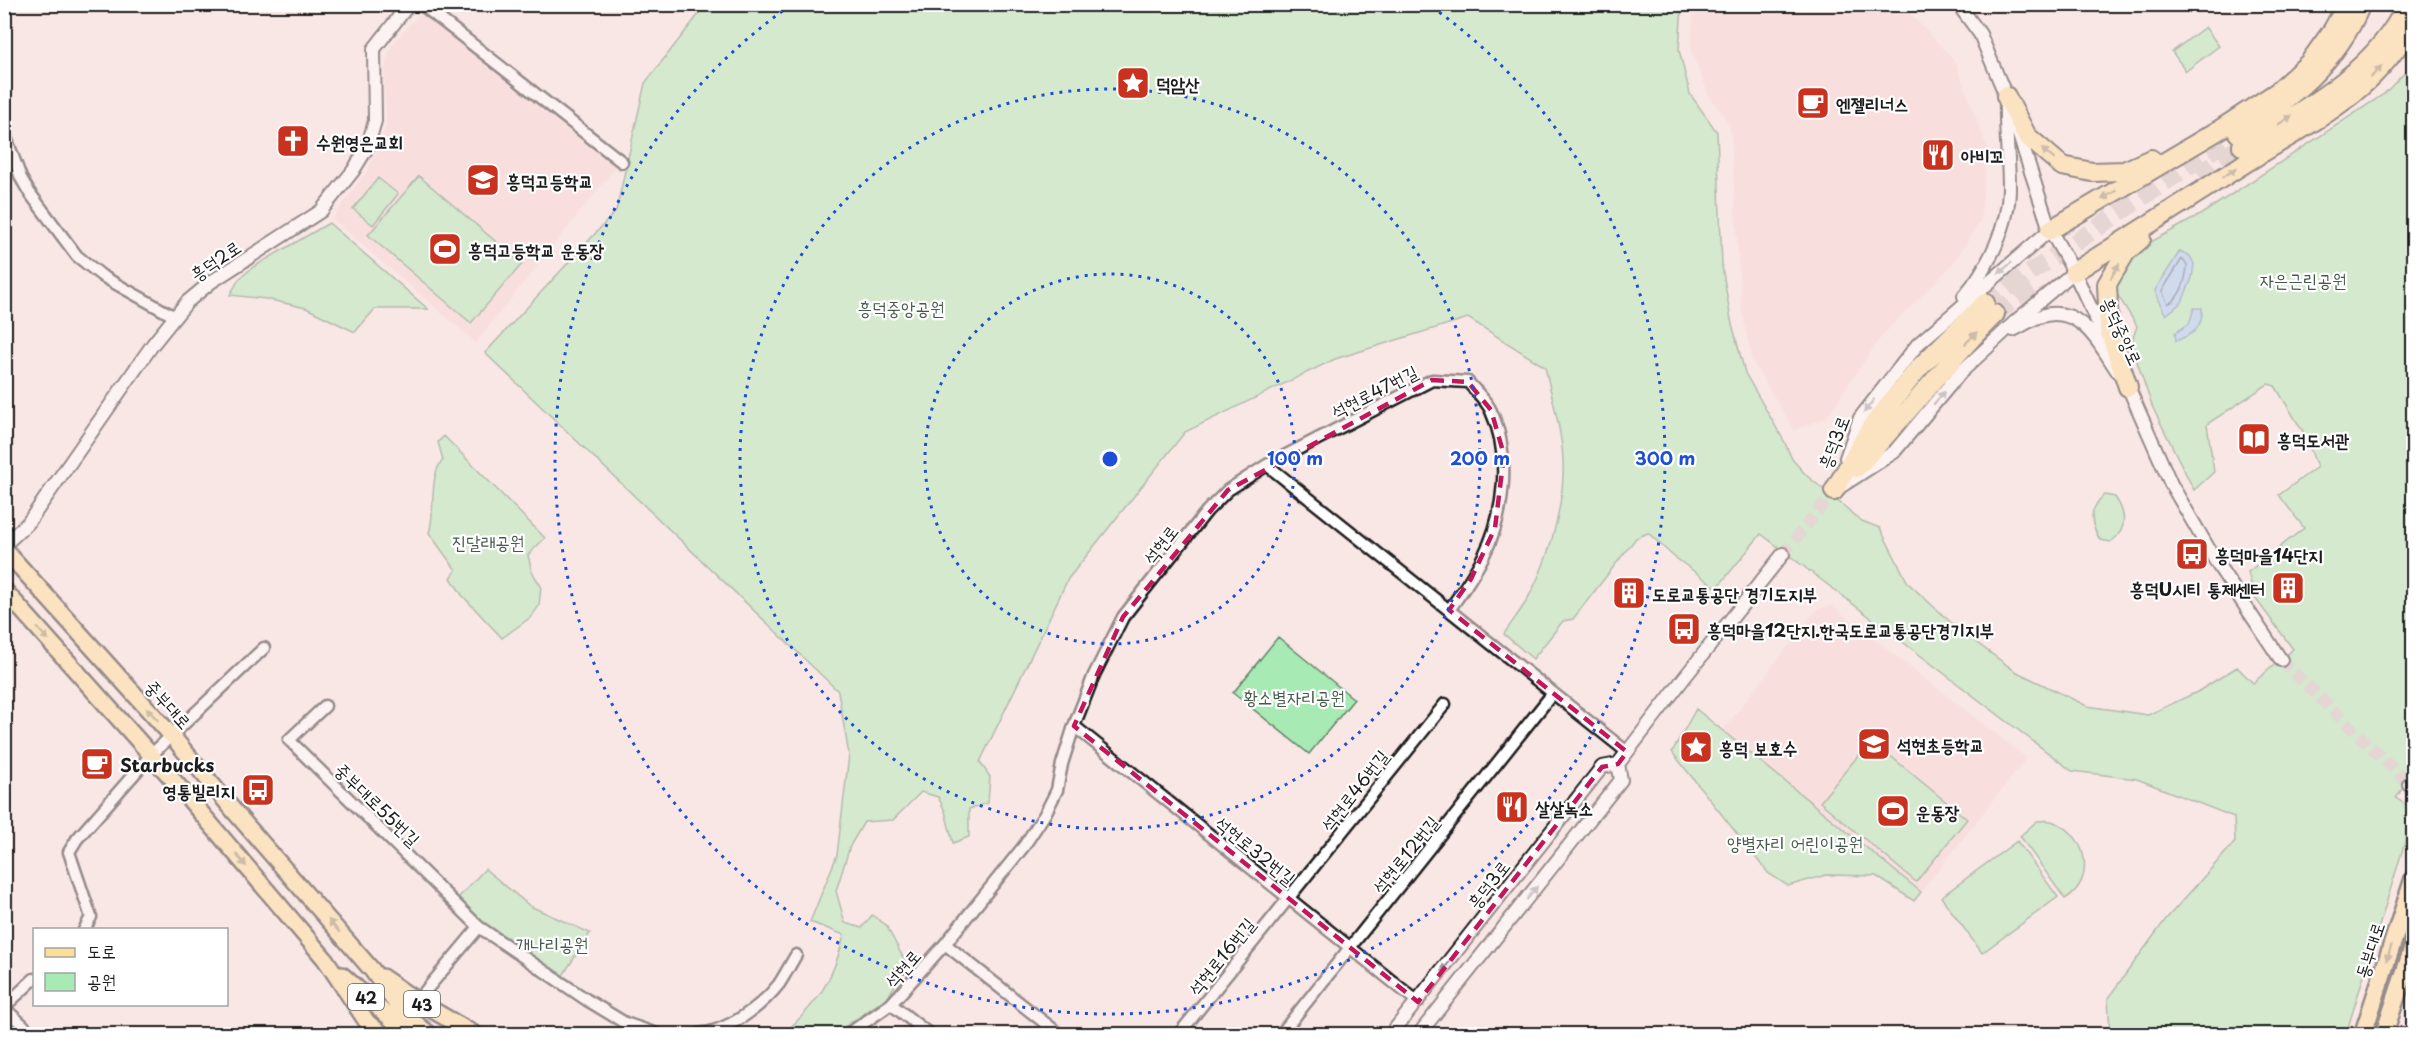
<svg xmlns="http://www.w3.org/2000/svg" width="2418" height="1039" font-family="'Playpen Sans','Poor Story',sans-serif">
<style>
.built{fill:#f5d6d3}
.green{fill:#a8eab4;stroke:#628368;stroke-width:1.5}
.water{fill:#9dcaf7;stroke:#69849f;stroke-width:1.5}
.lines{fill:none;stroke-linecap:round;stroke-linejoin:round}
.shore{stroke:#506274;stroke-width:1.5}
.tertiary-tunnel{stroke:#cdbebd;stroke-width:12;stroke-dasharray:12 6;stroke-linecap:butt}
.motorway-tunnel{stroke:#cdbebd;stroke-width:18;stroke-dasharray:18 9;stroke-linecap:butt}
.minor-casing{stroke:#1c1c1c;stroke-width:15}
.tertiary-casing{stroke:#1c1c1c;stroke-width:16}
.primary-casing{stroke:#1c1c1c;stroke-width:20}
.trunk-casing{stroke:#1c1c1c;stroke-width:21}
.motorway-casing{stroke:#1c1c1c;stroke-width:22}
.minor{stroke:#fff;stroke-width:10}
.tertiary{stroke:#fff;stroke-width:12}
.primary{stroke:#fcde96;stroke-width:15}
.trunk{stroke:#fcde96;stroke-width:16}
.motorway{stroke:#fcde96;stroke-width:18}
.oneway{fill:#97875f}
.oneway2{fill:#999}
.marked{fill:none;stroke:#c2185b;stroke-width:4.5;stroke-dasharray:12 8;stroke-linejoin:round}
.ring{fill:none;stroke:#1d4ed8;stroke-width:3;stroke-dasharray:3 6}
.labels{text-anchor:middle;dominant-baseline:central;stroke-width:4.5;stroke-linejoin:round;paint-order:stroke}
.shield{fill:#fff;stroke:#606060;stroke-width:1.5}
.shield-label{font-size:16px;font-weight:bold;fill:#1c1c1c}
.poi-label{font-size:18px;font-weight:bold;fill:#1c1c1c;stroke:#fff;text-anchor:start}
.street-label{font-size:18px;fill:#1c1c1c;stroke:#fff}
.park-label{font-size:18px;fill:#465a4a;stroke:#fff}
.centre{fill:#1d4ed8;stroke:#fff;stroke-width:3}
.ring-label{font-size:18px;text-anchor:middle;font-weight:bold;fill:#1d4ed8;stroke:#fff;stroke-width:4.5;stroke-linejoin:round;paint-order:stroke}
</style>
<rect width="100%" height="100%" fill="#f9e7e5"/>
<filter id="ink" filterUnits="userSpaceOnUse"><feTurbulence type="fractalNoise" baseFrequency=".0167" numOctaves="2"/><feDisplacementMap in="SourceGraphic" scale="12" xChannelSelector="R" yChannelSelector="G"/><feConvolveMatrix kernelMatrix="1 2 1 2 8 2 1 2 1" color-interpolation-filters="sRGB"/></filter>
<g filter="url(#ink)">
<path class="built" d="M1694,5H1902L1955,61L1988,149L1980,222L1953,264L1881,337L1826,418L1794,430L1753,363L1741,308L1730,126L1708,94L1691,51Z
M422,11L617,166L476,343L332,219L368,169L380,145L386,123L384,80L386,62L392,44Z
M1831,605L2027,758L1921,892L1722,731L1816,610Z"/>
<path class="green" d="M706,5H1682L1679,50L1690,94L1717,132L1722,266L1731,320L1745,373L1784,441L1792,459L1806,475L1862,521L1880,528L1908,583L1958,629L2015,671L2087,706L2148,715L2197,692L2237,667L2253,683L2293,649L2255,598L2248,572L2304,528L2279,495L2317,467L2305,435L2275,386L2268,384L2207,424L2214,472L2194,490L2152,406L2131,344L2137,326L2112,286L2129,254L2200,215L2384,94L2413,64L2414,771L2396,798L2413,810V816L2346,1034H2110L2108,998L2166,919L2235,842L2234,817L2137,779L2072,771L1761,534L1717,588L1673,556L1648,533L1636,538L1573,619L1563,621L1533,659L1504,634C1511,623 1520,612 1527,600C1547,564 1561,517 1563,476C1565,440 1553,403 1545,367L1468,318L1335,359L1185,432L1068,579L980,762L990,777L988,803L969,809V837L953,843L945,811L938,797L921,792L893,820L864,822L850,846L836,891L845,923L862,928L872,915L886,925L907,965L888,997L834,1034H783C817,1004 834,980 844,935L810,922L837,855L849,755L838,691L485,353L616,211L645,83Z
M2205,27L2219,46L2186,71L2172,52Z
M419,176L522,264L471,323L368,235Z
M378,178L398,194L373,225L353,209Z
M329,223L428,309H375L355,332L306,308L266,299L230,295L239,279L253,267Z
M444,436L545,538L528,555L532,572L541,586L539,606L531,617L502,638L462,595L451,578L456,570L429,533C436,512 428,475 443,460L438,442Z
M2104,495L2115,497C2126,513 2128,529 2111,542L2100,540C2089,522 2089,509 2104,495Z
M1278,637L1354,699L1309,754L1233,693Z
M1696,709L1921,892L1914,901L1876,876L1826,875L1788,886L1768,873L1672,752Z
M1871,740L1967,819L1916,882L1820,802Z
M2037,821C2041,821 2047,820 2051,821C2085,830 2099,879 2065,899L2020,836Z
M2017,841L2058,897L1982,953L1941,897Z
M485,869L530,906L590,933L562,977L482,924L458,898Z"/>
<path class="water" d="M2180,251L2190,256L2194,264L2192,278L2182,302L2166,315L2158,300L2155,290Z
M2194,308H2202C2203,329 2193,334 2176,341L2175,333L2189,324Z"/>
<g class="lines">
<path class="shore" d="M2182,259L2187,265C2186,280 2181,298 2168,304L2162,291Z"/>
<path class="tertiary-tunnel" d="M1783,554L1834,491
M2281,660L2409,784"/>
<path class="motorway-tunnel" d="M2198,174L2242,146
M1985,303L2238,133
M1995,314L2033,284"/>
<defs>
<path id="minor" d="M421,4L622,162
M4,132L21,178L29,192L77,256L102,276L175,317
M1267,465L1432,380L1468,382C1475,391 1487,401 1491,411C1511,454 1505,513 1484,555C1474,575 1462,592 1449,610
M325,706L289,740L479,927L587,1000L625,1023L657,1034
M1074,726L1418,1002
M84,930L91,917L69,852L77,839L151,755L264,648
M945,944L1059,1034
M417,1001L479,927
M891,1004L929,1034
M4,1007L34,979
M4,1008L24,1026L28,1034
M699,1034C728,1031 761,1007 779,984C785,975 790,965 796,955
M848,1034L891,1004L945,944L1024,846L1045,814L1057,790L1062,764L1074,726L1094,675L1123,617L1207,511L1228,490L1267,465L1627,752
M1179,1034L1445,704
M1281,1034L1553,693"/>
<path id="tertiary" d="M1958,4L1980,34L2008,101
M2017,129L2050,230L2074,272L2107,342
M1964,296C1988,268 2009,226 2009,188C2009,159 2005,130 2006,100
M2013,330C2021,326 2029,321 2038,317C2080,302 2099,344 2118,372
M2126,382L2171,484L2218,565L2281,660
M1846,458L1860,418L1918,344L2050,230
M1840,487L1894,452L1960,373L2017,320L2074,272
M4,545L28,523L153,344L187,302L211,282L321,211L353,171L367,148L375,121L374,49L409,4
M2409,784L2414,787
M1391,1034L1602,767L1618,764L1684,678L1783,554
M1419,1034L1621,780L1618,764"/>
<path id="primary" d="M4,549L172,736L234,811L372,970L403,1013L429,1034
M4,590L168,774L325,959L367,1022L382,1034
M342,975L408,1034
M382,977L417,1001L474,1034"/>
<path id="trunk" d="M2363,1034L2414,877
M2384,1034L2414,944"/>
<path id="motorway" d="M2006,96L2027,136L2062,166L2092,172L2124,171L2151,159
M2238,133C2289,100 2338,62 2361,4
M2242,146C2303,110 2376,72 2407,4
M2050,230L2219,130L2277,92L2309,63L2332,31L2347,4
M2074,272C2129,237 2184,202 2239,167C2308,123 2373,97 2414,20
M2128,387L2109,330L2107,284L2126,252L2141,239
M1856,468C1904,418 1946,363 1995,314
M1834,491L1871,427L1919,368L1985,303"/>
</defs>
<use href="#minor" class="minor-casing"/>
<use href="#tertiary" class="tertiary-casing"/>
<use href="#primary" class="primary-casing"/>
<use href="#trunk" class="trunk-casing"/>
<use href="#motorway" class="motorway-casing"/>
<use href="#minor" class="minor"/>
<use href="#tertiary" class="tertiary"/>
<use href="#primary" class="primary"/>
<use href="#trunk" class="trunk"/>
<use href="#motorway" class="motorway"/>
</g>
<defs><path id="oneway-solid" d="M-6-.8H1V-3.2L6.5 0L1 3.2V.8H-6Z" transform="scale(1.5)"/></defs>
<g class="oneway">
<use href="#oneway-solid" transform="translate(2376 72) rotate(-47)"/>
<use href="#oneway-solid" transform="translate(2285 120) rotate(-33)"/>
<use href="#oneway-solid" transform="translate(2048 154) rotate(-139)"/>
<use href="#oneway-solid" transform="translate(2229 173) rotate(-32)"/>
<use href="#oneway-solid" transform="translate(2109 195) rotate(149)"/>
<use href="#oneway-solid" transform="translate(2115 271) rotate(-60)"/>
<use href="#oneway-solid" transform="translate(1971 338) rotate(-45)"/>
<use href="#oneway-solid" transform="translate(43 634) rotate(48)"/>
<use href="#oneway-solid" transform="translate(152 714) rotate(-133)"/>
<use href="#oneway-solid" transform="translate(241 860) rotate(50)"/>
<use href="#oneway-solid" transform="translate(334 926) rotate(-131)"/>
<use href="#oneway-solid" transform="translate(2389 953) rotate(108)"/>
</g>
<g class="oneway2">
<use href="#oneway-solid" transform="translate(2005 268) rotate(140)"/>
<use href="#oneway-solid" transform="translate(1939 398) rotate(-50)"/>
<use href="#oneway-solid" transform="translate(1869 406) rotate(127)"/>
<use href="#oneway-solid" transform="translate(1532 893) rotate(-52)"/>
<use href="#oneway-solid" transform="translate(1447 965) rotate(129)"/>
</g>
</g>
<path d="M0 0H2418V1039H0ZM1432,380L1468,382L1491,410L1504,455L1495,528L1471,579L1449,610L1627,752L1618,764L1602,767L1418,1002L1074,726L1123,617L1228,490Z" fill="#f9e7e5" fill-opacity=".55" fill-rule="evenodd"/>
<path class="marked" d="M1432,380L1468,382L1491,410L1504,455L1495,528L1471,579L1449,610L1627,752L1618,764L1602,767L1418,1002L1074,726L1123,617L1228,490Z"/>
<g class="ring">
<circle cx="1110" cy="459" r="185"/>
<circle cx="1110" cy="459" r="370"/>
<path d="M1432 7A555 555 0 1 1 788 7"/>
</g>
<defs>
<symbol id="sight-square" viewBox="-11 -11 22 22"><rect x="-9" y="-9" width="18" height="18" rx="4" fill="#c8321e" stroke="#fff"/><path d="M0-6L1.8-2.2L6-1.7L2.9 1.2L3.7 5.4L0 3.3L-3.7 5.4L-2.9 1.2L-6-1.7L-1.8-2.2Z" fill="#fff"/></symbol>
<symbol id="cafe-square" viewBox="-11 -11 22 22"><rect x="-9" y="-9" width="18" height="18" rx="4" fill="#c8321e" stroke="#fff"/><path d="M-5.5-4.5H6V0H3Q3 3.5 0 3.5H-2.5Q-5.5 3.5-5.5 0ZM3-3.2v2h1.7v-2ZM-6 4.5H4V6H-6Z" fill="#fff"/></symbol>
<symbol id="church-square" viewBox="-11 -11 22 22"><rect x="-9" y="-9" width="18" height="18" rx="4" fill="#c8321e" stroke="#fff"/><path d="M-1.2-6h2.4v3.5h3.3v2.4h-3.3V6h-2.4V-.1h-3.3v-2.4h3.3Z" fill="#fff"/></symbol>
<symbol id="restaurant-square" viewBox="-11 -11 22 22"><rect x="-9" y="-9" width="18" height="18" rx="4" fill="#c8321e" stroke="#fff"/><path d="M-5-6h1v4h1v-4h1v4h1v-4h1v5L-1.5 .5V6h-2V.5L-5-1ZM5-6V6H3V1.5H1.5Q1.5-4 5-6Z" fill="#fff"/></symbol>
<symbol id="school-square" viewBox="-11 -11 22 22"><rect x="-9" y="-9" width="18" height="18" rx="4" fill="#c8321e" stroke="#fff"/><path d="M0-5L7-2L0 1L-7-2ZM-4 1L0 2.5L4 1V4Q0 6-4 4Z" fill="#fff"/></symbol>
<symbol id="stadium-square" viewBox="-11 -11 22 22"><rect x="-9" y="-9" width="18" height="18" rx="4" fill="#c8321e" stroke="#fff"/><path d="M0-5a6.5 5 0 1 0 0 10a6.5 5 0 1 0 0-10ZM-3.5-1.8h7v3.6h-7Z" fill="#fff"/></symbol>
<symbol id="library-square" viewBox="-11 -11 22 22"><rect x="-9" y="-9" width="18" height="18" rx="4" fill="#c8321e" stroke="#fff"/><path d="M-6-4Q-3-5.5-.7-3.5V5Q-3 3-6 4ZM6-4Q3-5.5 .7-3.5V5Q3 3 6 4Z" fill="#fff"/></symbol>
<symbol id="bus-square" viewBox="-11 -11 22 22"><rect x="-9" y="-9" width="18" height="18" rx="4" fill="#c8321e" stroke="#fff"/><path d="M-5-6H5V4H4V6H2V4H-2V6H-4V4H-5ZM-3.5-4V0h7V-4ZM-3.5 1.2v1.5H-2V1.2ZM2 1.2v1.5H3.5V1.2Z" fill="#fff"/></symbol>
<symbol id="building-square" viewBox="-11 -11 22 22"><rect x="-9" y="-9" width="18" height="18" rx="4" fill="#c8321e" stroke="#fff"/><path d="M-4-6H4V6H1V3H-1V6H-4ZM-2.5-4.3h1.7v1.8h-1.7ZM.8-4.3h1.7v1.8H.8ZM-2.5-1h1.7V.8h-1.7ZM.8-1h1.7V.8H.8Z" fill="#fff"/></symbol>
</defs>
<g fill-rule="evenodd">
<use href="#sight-square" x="1114" y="64" width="38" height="38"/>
<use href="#cafe-square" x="1794" y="84" width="38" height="38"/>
<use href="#church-square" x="274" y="122" width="38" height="38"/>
<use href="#restaurant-square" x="1919" y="136" width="38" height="38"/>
<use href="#school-square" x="464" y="161" width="38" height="38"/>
<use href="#stadium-square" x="426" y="230" width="38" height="38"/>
<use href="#library-square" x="2235" y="420" width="38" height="38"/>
<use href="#bus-square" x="2173" y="535" width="38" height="38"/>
<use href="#building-square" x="2269" y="569" width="38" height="38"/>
<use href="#building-square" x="1610" y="574" width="38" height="38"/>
<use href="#bus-square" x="1665" y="610" width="38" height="38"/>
<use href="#school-square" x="1855" y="725" width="38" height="38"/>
<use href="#sight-square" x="1677" y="728" width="38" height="38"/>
<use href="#cafe-square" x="78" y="745" width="38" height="38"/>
<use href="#bus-square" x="239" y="771" width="38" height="38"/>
<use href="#restaurant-square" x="1493" y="788" width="38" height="38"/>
<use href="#stadium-square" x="1874" y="792" width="38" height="38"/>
</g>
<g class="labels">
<g class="shield">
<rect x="348" y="984" width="36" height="26" rx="4.5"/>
<rect x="404" y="991" width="36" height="26" rx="4.5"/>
</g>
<g class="shield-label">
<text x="366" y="997">42</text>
<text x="422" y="1004">43</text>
</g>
<g class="poi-label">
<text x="1156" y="83">덕암산</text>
<text x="1836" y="103">엔젤리너스</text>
<text x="316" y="141">수원영은교회</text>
<text x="1961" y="155">아비꼬</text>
<text x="506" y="180">흥덕고등학교</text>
<text x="468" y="249">흥덕고등학교 운동장</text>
<text x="2277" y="439">흥덕도서관</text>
<text x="2215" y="554">흥덕마을14단지</text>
<text x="2265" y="588" text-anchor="end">흥덕U시티 통제센터</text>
<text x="1652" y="593">도로교통공단 경기도지부</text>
<text x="1707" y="629">흥덕마을12단지.한국도로교통공단경기지부</text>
<text x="1897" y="744">석현초등학교</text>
<text x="1719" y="747">흥덕 보호수</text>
<text x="120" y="764">Starbucks</text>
<text x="235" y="790" text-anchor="end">영통빌리지</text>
<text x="1535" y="807">살살녹소</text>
<text x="1916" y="811">운동장</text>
</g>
<g class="street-label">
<text transform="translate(215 260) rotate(-34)">흥덕2로</text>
<text transform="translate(2122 331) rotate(65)">흥덕중앙로</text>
<text transform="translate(1374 391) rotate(-27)">석현로47번길</text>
<text transform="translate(1833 442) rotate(-69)">흥덕3로</text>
<text transform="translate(1160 544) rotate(-52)">석현로</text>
<text transform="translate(169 704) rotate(48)">중부대로</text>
<text transform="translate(1354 790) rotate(-52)">석현로46번길</text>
<text transform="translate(378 804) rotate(44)">중부대로55번길</text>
<text transform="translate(1256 850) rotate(39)">석현로32번길</text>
<text transform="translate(1405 854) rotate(-51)">석현로12번길</text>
<text transform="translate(1488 884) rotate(-52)">흥덕3로</text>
<text transform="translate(2369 950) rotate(-72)">동부대로</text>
<text transform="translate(1221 956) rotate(-51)">석현로16번길</text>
<text transform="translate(902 968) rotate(-49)">석현로</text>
</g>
<g class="park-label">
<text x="2303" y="279">자은근린공원</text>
<text x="901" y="307">흥덕중앙공원</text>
<text x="488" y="541">진달래공원</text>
<text x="1294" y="696">황소별자리공원</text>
<text x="1795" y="842">양별자리 어린이공원</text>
<text x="552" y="943">개나리공원</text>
</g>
</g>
<circle cx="1110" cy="459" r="9" class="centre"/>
<g class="ring-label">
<text x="1295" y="465">100 m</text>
<text x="1480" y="465">200 m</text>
<text x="1665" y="465">300 m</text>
</g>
<rect width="2418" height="1039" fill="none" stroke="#fff" stroke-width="24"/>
<rect x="12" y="12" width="2394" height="1015" fill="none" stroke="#1c1c1c" stroke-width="2" filter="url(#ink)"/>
<rect x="33" y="928" width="195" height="78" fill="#ffffff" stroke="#a4a4a4" stroke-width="1.5"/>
<rect x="45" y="948" width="30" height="9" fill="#fcde96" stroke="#a4a4a4" stroke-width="1.5"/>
<text x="87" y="958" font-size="18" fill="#1c1c1c">도로</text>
<rect x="45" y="973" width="30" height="18" fill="#a8eab4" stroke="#a4a4a4" stroke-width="1.5"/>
<text x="87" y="988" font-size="18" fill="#1c1c1c">공원</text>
</svg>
